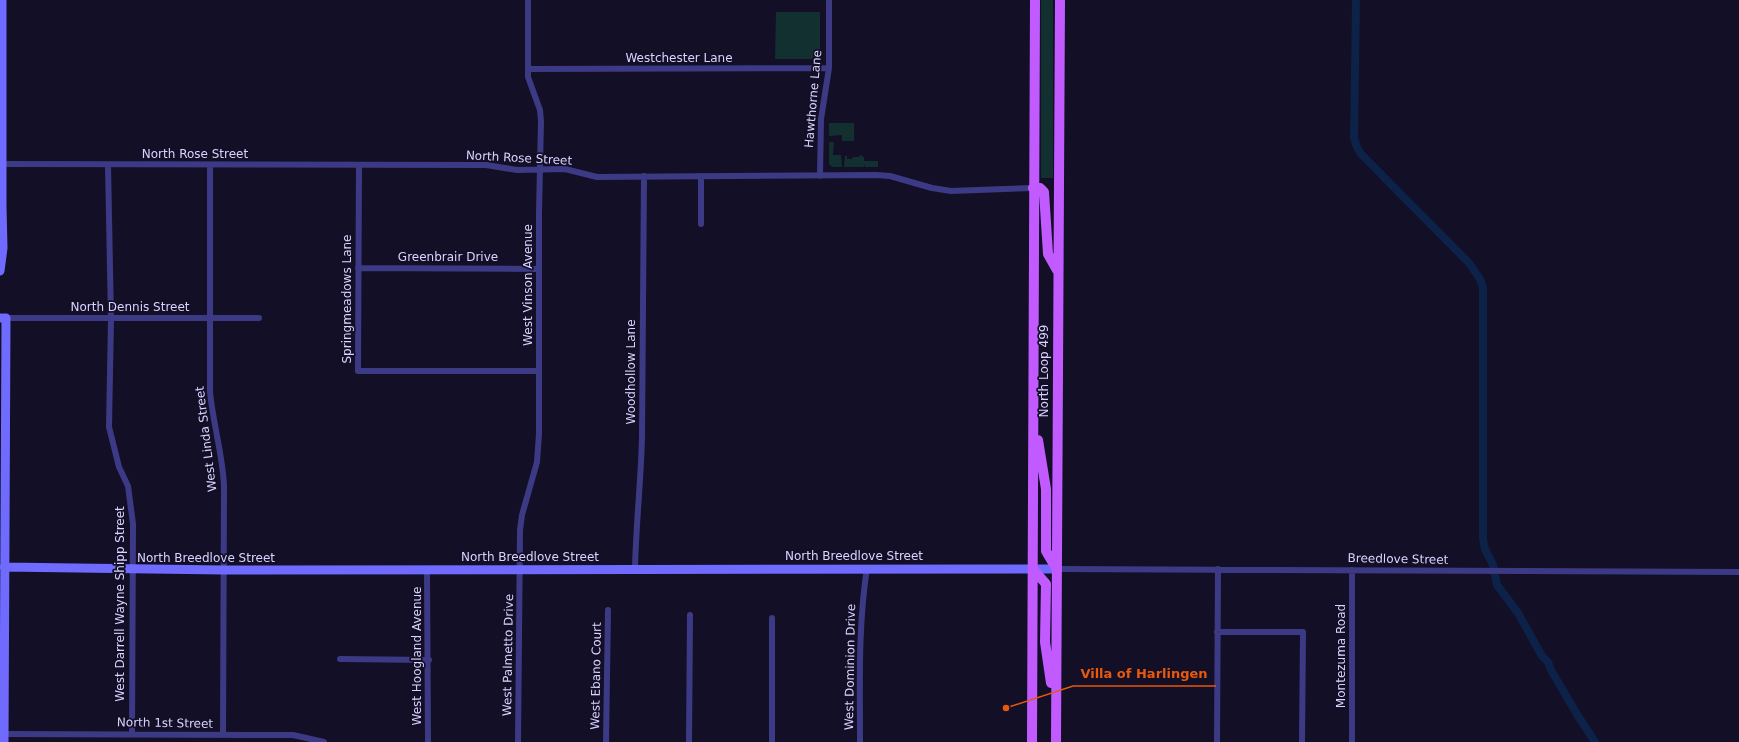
<svg xmlns="http://www.w3.org/2000/svg" width="1739" height="742" font-family="'DejaVu Sans',sans-serif">
<style>
.green{fill:#12302f}
.lines{fill:none;stroke-linecap:round;stroke-linejoin:round}
.canal{stroke:#0c2248;stroke-width:8}
.street{stroke:#3d3a85;stroke-width:6}
.secondary{stroke:#6f6bff;stroke-width:9}
.primary{stroke:#c25bff;stroke-width:10}
.labels{text-anchor:middle;dominant-baseline:central;stroke-width:3.5;stroke-linejoin:round;paint-order:stroke}
.street-label{font-size:12px;fill:#d9d4ff;stroke:#130f26}
.leader{fill:none;stroke:#e8590c;stroke-width:1.5}
.callout-dot{fill:#e8590c;stroke:#130f26;stroke-width:1.5}
.callout-label{font-size:13px;text-anchor:middle;font-weight:bold;fill:#e8590c;stroke:#130f26;stroke-width:3.5;stroke-linejoin:round;paint-order:stroke}
</style>
<rect width="100%" height="100%" fill="#130f26"/>
<path class="green" d="M1041,0H1053V178H1041Z
M776,12H820V59H775Z
M829,123H854V141H842V135L829,136Z
M829,142H834L833,155H841L842,167H832L829,164Z
M860,155L864,157V161H878V167H865L864,164V167H844L845,156H847V159H852L853,157H859Z"/>
<g class="lines">
<path class="canal" d="M1356,0L1354,138L1357,147L1361,154L1469,263L1480,279L1483,288V539L1485,549L1493,565L1497,585L1518,613L1542,656L1548,662L1551,670L1578,716L1595,742"/>
<path class="street" d="M528,69L829,68
M2,164L486,165L517,170L565,169L597,177L876,175L890,176L932,188L951,191L1033,188
M108,165L111,319L109,427L119,467L128,486L133,524L132,733
M210,165V392C213,424 223,455 224,487L223,735
M359,165L358,371H539
M820,176L821,119L829,68V0
M701,224V176
M358,268L539,269
M6,318H259
M635,568C636,524 641,481 642,437L644,176
M1056,569L1739,572
M427,570L428,742
M1352,570V742
M1217,632H1303L1302,742
M340,659L429,660
M4,734L276,735H293L324,742
M518,742L520,530L522,515L537,462L539,434V213L541,121L540,110L528,77V0
M606,742L608,610
M689,742L690,615
M772,742V618
M860,742C860,684 858,626 867,568
M1217,742L1218,569"/>
<path class="secondary" d="M0,271L3,248L2,206V0
M0,318H6L4,742
M4,567L224,570L1056,569"/>
<path class="primary" d="M1033,188H1040L1044,192L1048,254L1057,270
M1038,440L1046,489V551L1056,568
M1033,569L1046,584L1045,642L1051,683
M1032,742L1035,0
M1056,742L1060,0"/>
</g>
<g class="labels">
<g class="street-label">
<text x="679" y="58">Westchester Lane</text>
<text transform="translate(813 99) rotate(-85)">Hawthorne Lane</text>
<text x="195" y="154">North Rose Street</text>
<text transform="translate(519 158) rotate(3)">North Rose Street</text>
<text x="448" y="257">Greenbrair Drive</text>
<text transform="translate(528 285) rotate(-90)">West Vinson Avenue</text>
<text transform="translate(347 299) rotate(-90)">Springmeadows Lane</text>
<text x="130" y="307">North Dennis Street</text>
<text transform="translate(1044 371) rotate(-90)">North Loop 499</text>
<text transform="translate(631 372) rotate(-90)">Woodhollow Lane</text>
<text transform="translate(206 439) rotate(-97)">West Linda Street</text>
<text x="854" y="556">North Breedlove Street</text>
<text x="530" y="557">North Breedlove Street</text>
<text x="206" y="558">North Breedlove Street</text>
<text transform="translate(1398 559) rotate(1)">Breedlove Street</text>
<text transform="translate(120 604) rotate(-90)">West Darrell Wayne Shipp Street</text>
<text transform="translate(508 655) rotate(-89)">West Palmetto Drive</text>
<text transform="translate(417 656) rotate(-90)">West Hoogland Avenue</text>
<text transform="translate(1341 656) rotate(-90)">Montezuma Road</text>
<text transform="translate(850 667) rotate(-89)">West Dominion Drive</text>
<text transform="translate(596 676) rotate(-89)">West Ebano Court</text>
<text transform="translate(165 723) rotate(1)">North 1st Street</text>
</g>
</g>
<path class="leader" d="M1006 708L1073 686H1216"/>
<circle class="callout-dot" cx="1006" cy="708" r="4"/>
<g class="callout-label">
<text x="1144" y="678">Villa of Harlingen</text>
</g>
</svg>
